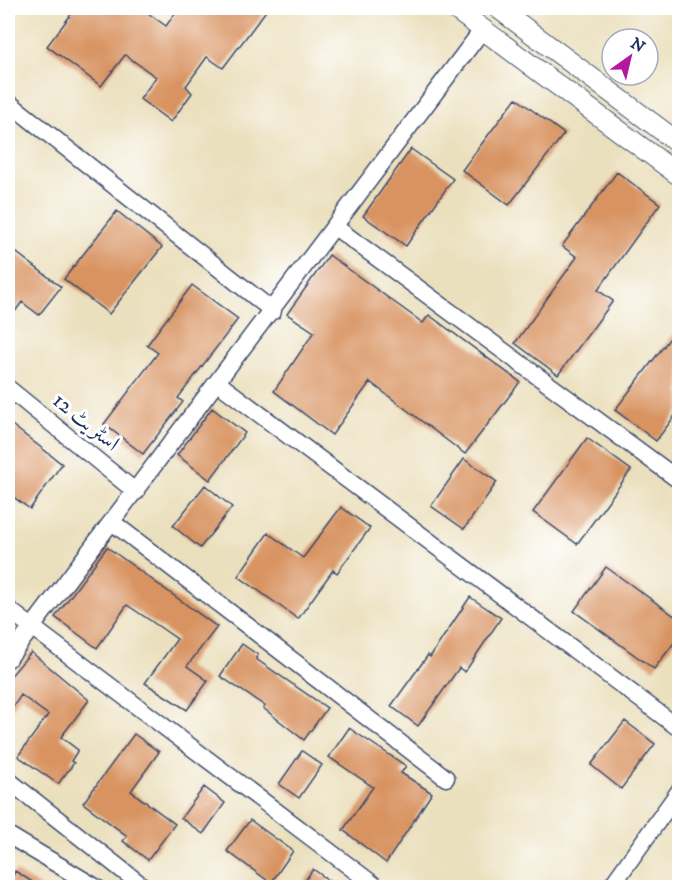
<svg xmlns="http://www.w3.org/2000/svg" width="687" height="895" font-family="'IM FELL DW Pica',Amiri,serif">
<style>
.building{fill:#d89361}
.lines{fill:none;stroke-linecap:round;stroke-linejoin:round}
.minor-casing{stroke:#3a4a6c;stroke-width:19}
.tertiary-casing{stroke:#3a4a6c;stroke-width:22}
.minor{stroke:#fff;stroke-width:16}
.tertiary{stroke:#fff;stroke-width:20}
.labels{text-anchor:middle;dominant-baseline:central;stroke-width:6;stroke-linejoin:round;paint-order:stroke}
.street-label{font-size:22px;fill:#1b2f5e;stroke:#fff}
</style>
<rect width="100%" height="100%" fill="#fff"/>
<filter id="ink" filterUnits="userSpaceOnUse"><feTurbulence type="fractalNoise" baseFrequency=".0167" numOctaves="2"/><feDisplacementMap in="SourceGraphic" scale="12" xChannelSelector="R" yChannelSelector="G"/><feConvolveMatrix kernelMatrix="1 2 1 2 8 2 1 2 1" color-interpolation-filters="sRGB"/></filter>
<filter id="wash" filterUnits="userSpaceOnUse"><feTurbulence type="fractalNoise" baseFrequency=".008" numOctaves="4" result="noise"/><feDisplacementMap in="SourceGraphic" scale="24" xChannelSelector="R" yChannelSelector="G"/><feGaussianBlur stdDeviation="1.35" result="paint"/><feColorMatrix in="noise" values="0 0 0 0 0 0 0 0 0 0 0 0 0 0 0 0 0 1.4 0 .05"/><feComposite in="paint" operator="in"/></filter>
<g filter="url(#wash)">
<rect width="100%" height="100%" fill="#ebe0be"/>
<g id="blocks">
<path class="building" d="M76,8H141L166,26L179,8H268L223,68L207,57L186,86L192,93L171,122L140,99L156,77L125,55L101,86L47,46Z
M516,98L564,134L509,205L462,170Z
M411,149L453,179L406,246L363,216Z
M617,172L660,204L598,290L613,301L558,375L515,343L577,257L562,246Z
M117,211L162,247L109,314L64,279Z
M8,246L61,287L39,315L22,302L8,321Z
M329,255L423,323L429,315L520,382L465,454L370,382L332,435L274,391L314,332L287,314Z
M192,285L238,319L178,398L183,402L143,454L104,424L158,353L147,345Z
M680,325V409L656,441L615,410Z
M212,408L245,433L210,480L177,455Z
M8,422L62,464L30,509L8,493Z
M587,438L631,470L577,544L533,512Z
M464,459L497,482L464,529L431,506Z
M205,485L232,507L200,548L173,526Z
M341,507L370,528L337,573L333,570L298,619L238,576L268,533L303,558Z
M107,547L217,627L187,666L208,681L187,710L145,683L177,639L151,621L127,605L97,648L55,617Z
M606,567L680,620V635L654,669L574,611Z
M470,597L501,618L465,672L459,668L418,726L391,706L428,655L430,657Z
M242,644L258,655L256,659L327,708L304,740L263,708L265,706L220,676Z
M31,652L89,700L61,737L78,750L71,761L74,763L58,784L18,756L48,715L21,695L8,715V679Z
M625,721L655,744L621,789L591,765Z
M349,728L406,766L401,773L432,793L386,863L343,830L373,787L329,757Z
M134,734L159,752L131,791L175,824L148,860L123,841L127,836L83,803Z
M302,751L322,765L299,798L279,784Z
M204,787L225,803L203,834L181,818Z
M250,820L293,851L271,883L227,851Z
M313,869L339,888H300Z
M15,871L42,888H8Z"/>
</g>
</g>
<g filter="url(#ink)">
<use href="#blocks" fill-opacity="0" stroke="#3a4a6c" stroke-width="1.5"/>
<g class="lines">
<defs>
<path id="minor" d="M8,102L273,311
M335,227L680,481
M218,383L680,729
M8,388L136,492
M112,522L446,778
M8,609L378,888
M8,659L483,29
M8,780L145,888
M8,835L97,888
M610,888L680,790"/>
<path id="tertiary" d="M454,8L680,176
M498,8L680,144"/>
</defs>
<use href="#minor" class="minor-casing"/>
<use href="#tertiary" class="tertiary-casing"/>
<use href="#minor" class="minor"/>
<use href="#tertiary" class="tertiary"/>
</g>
</g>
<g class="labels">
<g class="street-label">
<text transform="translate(86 422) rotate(39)">اسٹریٹ 12</text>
</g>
</g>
<rect width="687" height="895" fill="none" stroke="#fff" stroke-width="30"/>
<g transform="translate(630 57) rotate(34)"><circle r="28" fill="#ffffff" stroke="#a4acbf" stroke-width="1.5"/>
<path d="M0-4.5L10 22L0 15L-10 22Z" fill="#b5179e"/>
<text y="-9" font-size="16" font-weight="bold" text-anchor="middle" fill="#1b2f5e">N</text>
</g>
</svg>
